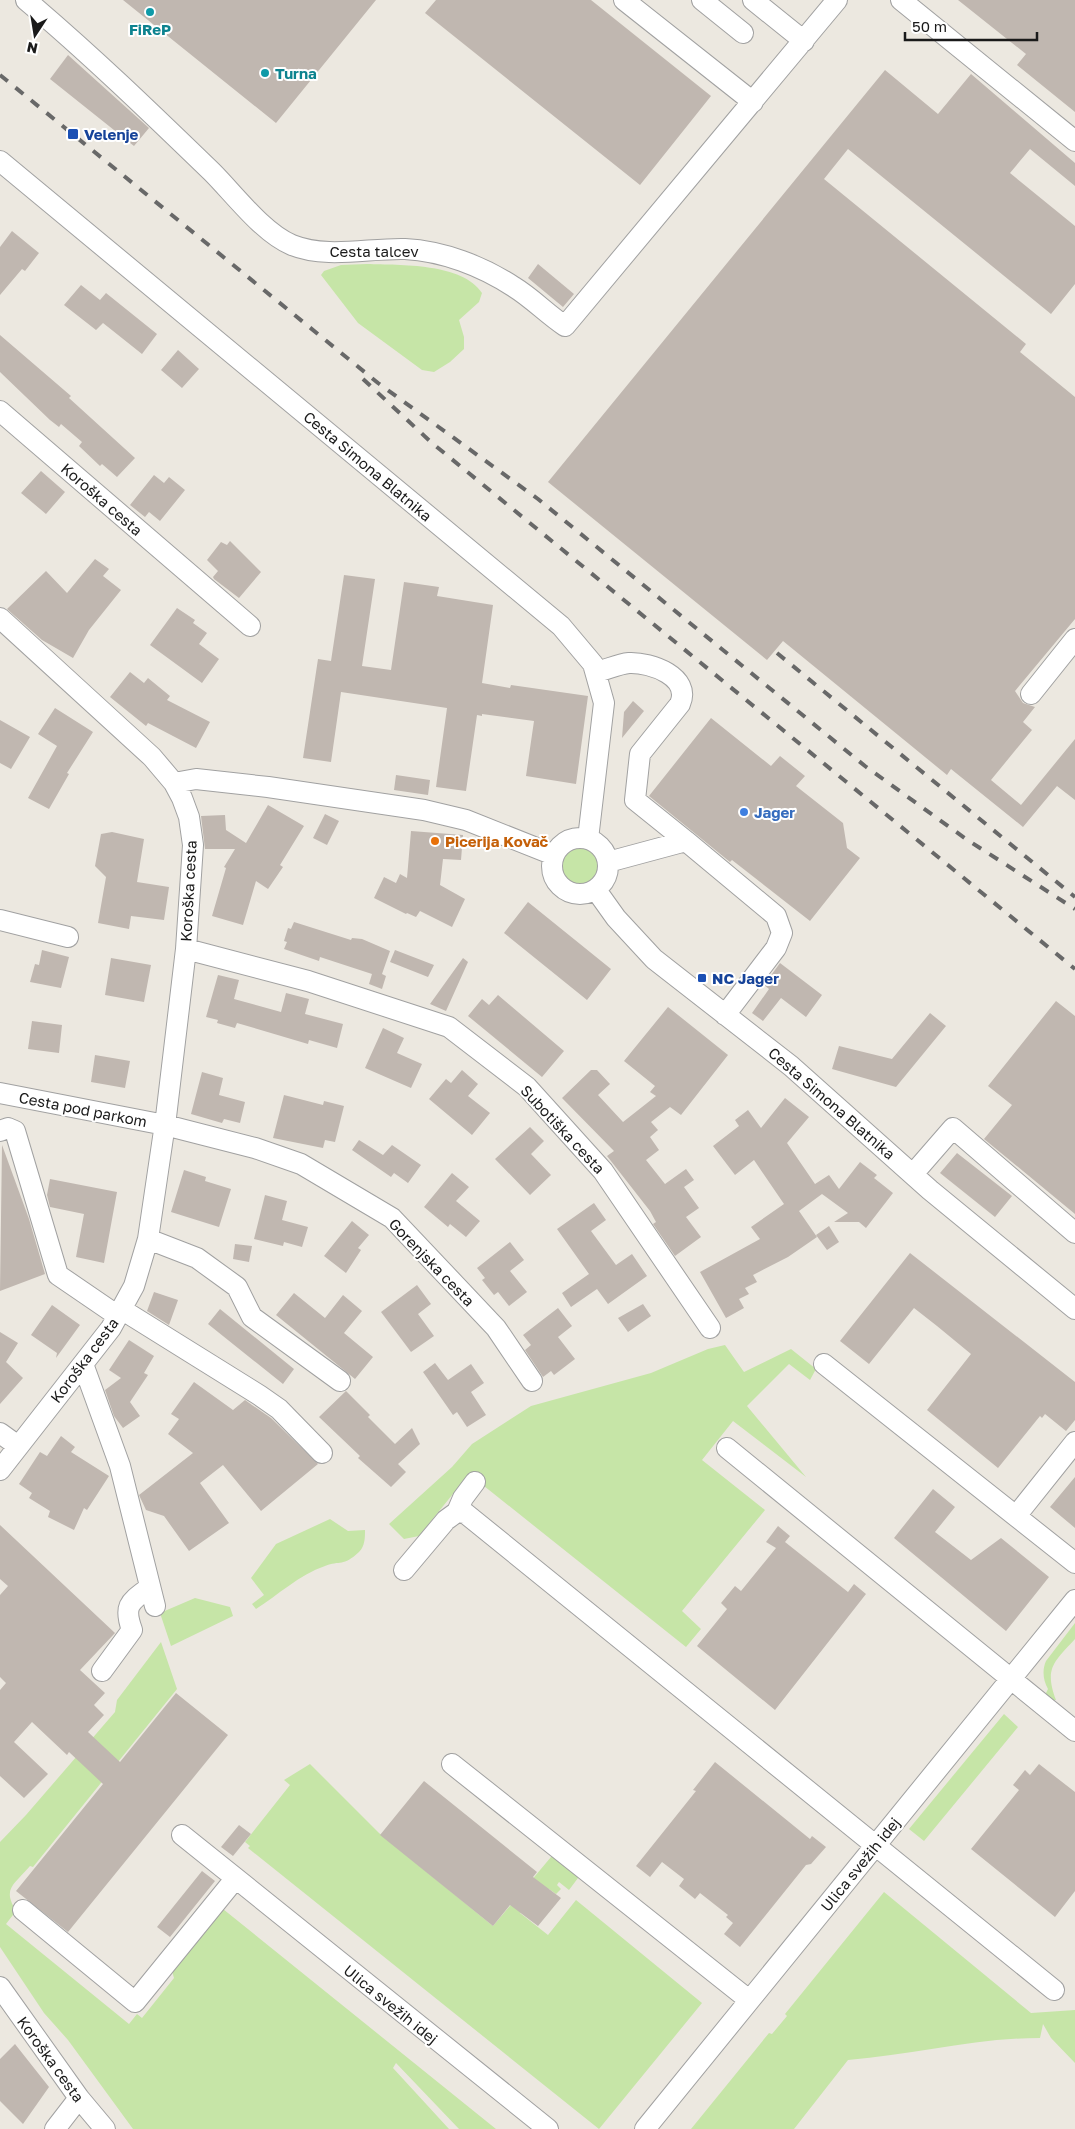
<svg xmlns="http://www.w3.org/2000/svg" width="1075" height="2129" font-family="'Golos Text',sans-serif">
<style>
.grass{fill:#c6e5a7}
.building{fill:#c0b7b0}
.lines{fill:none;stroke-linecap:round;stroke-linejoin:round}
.minor-casing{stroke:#a1a1a1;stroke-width:22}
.minor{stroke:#fff;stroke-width:20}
.rail{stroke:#686868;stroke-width:4;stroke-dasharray:10 10;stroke-linecap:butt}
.culture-dot{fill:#0f9aa8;stroke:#fff;stroke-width:2}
.transit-dot{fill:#1a4fb4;stroke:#fff;stroke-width:2}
.shop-dot{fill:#3f7fe0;stroke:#fff;stroke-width:2}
.food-dot{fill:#e8710a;stroke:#fff;stroke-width:2}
.labels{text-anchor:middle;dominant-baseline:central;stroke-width:4;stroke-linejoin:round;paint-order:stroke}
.culture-label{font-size:15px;font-weight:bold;fill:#0d838f;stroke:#fff}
.transit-label{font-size:15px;font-weight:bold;fill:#164399;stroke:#fff;text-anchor:start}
.street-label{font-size:15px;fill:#1a1a1a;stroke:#fff}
.shop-label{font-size:15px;font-weight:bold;fill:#366cbe;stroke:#fff;text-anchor:start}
.food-label{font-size:15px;font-weight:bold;fill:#c56008;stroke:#fff;text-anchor:start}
</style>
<rect width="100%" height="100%" fill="#ece8e0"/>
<path class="grass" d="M367,264C400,265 463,263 482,293L479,302L459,320L464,337V349L450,362L434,372L422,370L358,323L321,275L324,271L341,265Z
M559 867a21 21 0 1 1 42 0a21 21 0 1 1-42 0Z
M725,1345L744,1372L791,1349L816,1369L810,1380L789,1364L747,1406L806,1477L733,1421L702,1460L765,1510L682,1611L701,1629L686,1647L469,1474L419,1536L404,1539L389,1524L452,1467L472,1444L531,1406L651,1373L708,1349Z
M330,1519L348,1531L365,1530C365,1538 365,1546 359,1552C343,1567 340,1560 325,1566C299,1575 278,1595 256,1609L252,1604L264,1595L251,1578L276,1544Z
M195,1598L230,1607L233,1616L171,1646L160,1613Z
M1075,1623V1639C1054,1662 1044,1668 1056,1700H1050L1045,1695L1048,1689C1043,1680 1042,1670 1046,1661Z
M161,1642L177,1689L33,1867L30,1866C14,1885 2,1888 16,1911L6,1924L129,2024L137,2014L142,2018L174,1978L172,1971L223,1909L496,2129H459L396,2063L393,2068L449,2129H133L68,2040L44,2013L0,1947V1842L26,1815L115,1712L117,1700Z
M1004,1714L1018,1727L924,1841L909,1829Z
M310,1764L379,1833L493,1926L551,1857H556L577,1873L578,1878L569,1890L559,1882L557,1885L561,1889L556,1894L549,1889L536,1906L520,1913L548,1935L576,1900L702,2003L599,2129L248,1848L250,1846L245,1842L290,1785L284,1780Z
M884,1892L1031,2013L1075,2010V2063L1051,2038L1043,2024L1040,2038C975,2038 913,2055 848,2060L794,2129H691L769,2033L772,2034L787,2016L785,2014Z"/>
<path class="building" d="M123,0H376L276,123Z
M436,0H591L711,96L640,185L425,13Z
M958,0H1075V112L1017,65L1026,54Z
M68,55L149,128L134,146L50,79Z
M885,70L938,114L971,74L1075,163V186L1030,149L1010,173L1075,226V284L1051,314L848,149L824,179L1026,344L1020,352L1075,397V619L1015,691L1023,703L1035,707L1023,722L1032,730L991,780L1021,805L1075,739V800L1057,786L1023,827L951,769L947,775L783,641L767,660L548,482Z
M12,231L39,253L25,271L22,269L0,295V247Z
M538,264L574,294L563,307L528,278Z
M81,285L100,300L106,293L157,334L142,354L103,323L96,330L64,305Z
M0,335L71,396L69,398L135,458L117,477L102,464L100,466L79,446L82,442L61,424L59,427L50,420L0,372Z
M178,350L199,369L182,388L161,370Z
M41,471L65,492L46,514L21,493Z
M154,475L164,483L169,477L185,490L160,521L149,512L145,517L130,505Z
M230,541L261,572L239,598L214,579L213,577L218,571L207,560L221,542L227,545Z
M95,559L109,569L103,576L121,590L89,630L73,658L42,640L7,609L46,571L67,593Z
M344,575L375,579L362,666L391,670L404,582L439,587L437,596L493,605L482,683L510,688L511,685L588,696L576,784L526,776L534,721L482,714V716L477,715L466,791L436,787L447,708L341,692L331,762L303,758L318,659L331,661Z
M177,608L195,620L193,623L207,633L199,644L219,659L202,683L150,645Z
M130,672L144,683L148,678L170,696L167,700L210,722L196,748L148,723L146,726L110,697Z
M633,701L644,711L622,738L624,712Z
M55,708L93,732L67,773L69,774L49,809L28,798L57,746L38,734Z
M711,718L771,766L780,756L805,776L796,786L843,823L847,848L860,858L810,921L732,860L730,862L649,796Z
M0,720L30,737L11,769L0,763Z
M396,775L430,780L428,795L394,790Z
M268,805L304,826L280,865L283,867L268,889L256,881L243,925L212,916L226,868L224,867L235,849H205L201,816L225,815L226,830L246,843Z
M325,814L339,821L327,845L313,838Z
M411,831L463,835L461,860L443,859L440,885L465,899L452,927L420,911L416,917L407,913L406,914L374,898L384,877L396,883L400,874L407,878Z
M112,832L144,839L137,882L169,887L164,920L131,916L129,929L98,923L106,877L95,866L101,834Z
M528,902L611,969L587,1000L504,933Z
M294,922L351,940L352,938L362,939L390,951L382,974L386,976L382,989L369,984L372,974L320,957L319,961L284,949L287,942L284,941L288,928L291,929Z
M42,950L69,957L61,988L30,982L35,964L39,965Z
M395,950L434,965L428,977L390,962Z
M111,958L151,965L144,1002L105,995Z
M463,958L468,962L446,1011L430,1004Z
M780,963L822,995L806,1017L781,998L763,1021L752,1013L769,989L764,985Z
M218,975L239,980L234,999L281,1012L286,993L309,999L305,1014L343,1024L337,1048L309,1040L308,1044L237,1023L235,1028L217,1023L218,1020L206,1017Z
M498,995L564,1051L542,1077L468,1016L482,999L489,1005Z
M1056,1001L1075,1016V1214L984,1139L1012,1105L988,1086Z
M668,1007L728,1055L681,1115L670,1107L651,1122L658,1130L650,1137L659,1150L646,1160L665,1184L686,1169L694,1180L684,1187L699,1208L686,1217L701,1237L675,1256L653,1224L656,1222L650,1211L607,1156L614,1151L562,1098L591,1070H597L610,1084L598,1095L623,1122L656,1096L650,1092L655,1086L624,1061Z
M930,1013L946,1026L896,1087L832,1069L839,1046L892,1059Z
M32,1021L62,1025L59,1053L28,1049Z
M383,1028L404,1038L397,1053L422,1064L411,1088L365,1068Z
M95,1055L130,1061L125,1088L91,1082Z
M462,1070L478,1084L468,1096L490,1113L472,1135L429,1099L446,1079L451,1083Z
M202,1072L223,1078L219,1095L245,1102L240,1123L224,1119L222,1123L191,1114Z
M284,1095L323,1105L324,1101L344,1106L335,1142L325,1140L323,1148L273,1138Z
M785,1098L809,1117L787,1143L815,1184L829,1175L839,1189L860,1162L877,1175L874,1178L893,1193L866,1228L859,1222H834L848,1213L822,1194L799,1211L817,1237L788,1257L753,1275L757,1282L745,1288L749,1294L739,1299L744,1308L726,1318L700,1272L760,1239L751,1227L784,1204L754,1160L735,1175L713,1146L739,1126L735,1120L748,1110L761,1128Z
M530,1127L544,1141L531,1154L551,1175L530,1195L495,1159Z
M359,1140L383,1155L392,1145L421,1165L408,1183L394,1173L391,1177L352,1150Z
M2,1145L29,1219L45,1274L0,1291Z
M957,1153L1012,1196L995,1217L940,1173Z
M184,1170L206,1177L205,1181L231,1189L219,1227L171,1212Z
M452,1173L469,1187L456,1201L480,1221L466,1237L450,1224L448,1227L424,1207Z
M50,1179L117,1192L104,1263L76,1257L84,1214L50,1207L47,1195Z
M265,1195L287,1201L282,1220L308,1227L302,1247L284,1242L283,1246L254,1239Z
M594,1203L606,1220L591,1231L616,1265L632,1254L647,1276L608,1304L597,1289L571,1307L562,1293L589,1274L557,1229Z
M352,1221L369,1235L358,1248L361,1250L346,1273L324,1256Z
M829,1226L839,1242L827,1250L816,1235Z
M510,1242L524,1260L510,1271L527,1292L509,1306L498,1292L494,1295L482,1280L485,1278L477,1268Z
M235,1244L252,1246L249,1262L233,1259Z
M910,1253L1075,1382V1420L1066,1431L1045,1414L1042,1418L1040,1416L998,1468L927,1410L971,1354L937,1326L914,1308L869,1364L840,1341Z
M417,1285L431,1304L418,1314L434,1336L411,1352L381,1312Z
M154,1292L178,1300L169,1325L147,1311Z
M294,1293L325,1318L343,1295L362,1311L344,1333L373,1357L355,1379L276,1315Z
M643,1304L651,1316L628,1332L618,1318Z
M52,1305L80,1325L56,1358L57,1353L31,1335Z
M558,1308L572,1326L558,1337L575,1359L554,1375L551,1371L543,1377L525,1350L531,1345L523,1335Z
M220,1309L294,1369L283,1384L208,1324Z
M0,1332L18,1343L6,1362L23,1378L0,1404Z
M129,1340L154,1356L144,1373L148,1375L130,1402L140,1416L123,1428L114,1416L105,1390L121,1378L109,1370Z
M435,1363L448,1380L471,1364L484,1383L471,1392L486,1415L467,1427L457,1412L453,1415L423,1372Z
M194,1382L233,1410L245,1400L252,1405L271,1418L318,1464L261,1511L223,1465L200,1483L229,1523L189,1551L164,1516L146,1510L139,1495L193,1453L168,1434L179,1419L171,1414Z
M346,1391L370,1415L368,1417L395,1444L412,1428L420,1444L398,1464L406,1472L391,1487L358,1458L360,1456L319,1417Z
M61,1436L75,1447L71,1452L109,1476L87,1510L84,1508L74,1530L48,1517L50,1511L29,1498L32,1493L19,1484L40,1452L47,1456Z
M1075,1477V1528L1050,1507Z
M933,1489L955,1507L935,1532L971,1560L1001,1538L1049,1577L1006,1631L894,1538Z
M0,1525L115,1633L80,1670L105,1693L94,1705L104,1715L88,1732L120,1762L176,1693L228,1735L68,1932L16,1891L103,1784L69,1752L67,1755L32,1722L14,1742L48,1774L24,1798L0,1776V1690L6,1683L0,1677V1595L8,1586L0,1579Z
M778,1526L790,1536L785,1542L848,1592L854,1584L866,1594L775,1710L697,1646L727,1609L721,1603L735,1586L741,1591L776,1548L766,1542Z
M715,1762L810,1839L812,1836L826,1847L811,1864L806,1865L740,1947L724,1934L733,1923L726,1917L728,1915L700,1893L695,1899L679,1886L684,1879L662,1862L650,1877L636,1866L696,1791L693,1790Z
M1039,1764L1075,1792V1891L1055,1917L971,1849L1019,1790L1013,1785L1025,1770L1030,1775Z
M424,1781L537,1872L533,1877L561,1898L538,1926L510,1905L493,1926L380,1835Z
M239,1825L251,1834L233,1856L221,1847Z
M202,1871L215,1881L170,1937L157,1927Z
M15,2044L49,2087L23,2124L0,2101V2059Z"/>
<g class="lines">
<defs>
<path id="minor" d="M26,0C90,54 151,113 212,172C234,194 263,233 292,245C327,259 368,248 405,249C443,251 482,266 514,287C532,298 547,314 565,326L837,0
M624,0L753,102
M702,0L743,33
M753,0L804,41
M901,0L1075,141
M0,161L561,626L593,664L604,703L588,839
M0,411L250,626
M0,618L152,757L174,783L182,798L189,817L193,845L186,949L166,1117L148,1239L134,1286L111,1328L0,1470
M596,672C606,670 618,664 629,663C651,662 692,677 680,704L640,754L635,800L686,841
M1031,694L1075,639
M174,783L196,779L268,787L424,810L466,820L554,855
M552 866a28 28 0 1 1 56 0a28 28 0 1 1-56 0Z
M608,862L686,841L776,916L782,933L776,948L725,1015
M596,890L616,918L654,959L791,1066L930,1190L1075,1309
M0,920L68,937
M186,949L308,981L449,1027L527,1087L603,1171L710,1328
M0,1093L165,1125L255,1148L301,1164L392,1218L496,1328L532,1381
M0,1131L8,1128L15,1131L58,1275L118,1316
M913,1174L953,1128L1075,1233
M148,1239L197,1258L237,1287L252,1317L340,1381
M121,1309L259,1395L279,1409L322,1453
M83,1364L120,1466L155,1606
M824,1364L1075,1563
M0,1433L18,1446
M727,1448L1075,1731
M457,1512L463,1498L475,1482
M1016,1516L1075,1442
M404,1570L446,1520L457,1512L465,1513L1054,1990
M102,1671L132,1630C123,1605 130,1602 150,1587
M452,1764L749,2000
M182,1835L548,2129
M23,1910L135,2002L235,1879
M0,1987L79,2098L105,2129
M55,2129L79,2098
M645,2129L1075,1600"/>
</defs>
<use href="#minor" class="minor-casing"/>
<use href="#minor" class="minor"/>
<path class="rail" d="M0,75L378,383L538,499L865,766L966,839L1075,909
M363,379L432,443L1075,969
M777,653L1075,897"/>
</g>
<g class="culture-dot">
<circle cx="150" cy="12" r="5"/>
<circle cx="265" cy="73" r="5"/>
</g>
<g class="transit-dot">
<rect x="67" y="128" width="12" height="12" rx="2.5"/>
<rect x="697" y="973" width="10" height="10" rx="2.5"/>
</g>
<circle class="shop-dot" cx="744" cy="812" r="5"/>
<circle class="food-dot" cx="435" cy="841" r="5"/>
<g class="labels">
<g class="culture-label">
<text x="150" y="29">FiReP</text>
<text x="275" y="73" text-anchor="start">Turna</text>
</g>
<g class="transit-label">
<text x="84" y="134">Velenje</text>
<text x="712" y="978">NC Jager</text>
</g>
<g class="street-label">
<text x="374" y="251">Cesta talcev</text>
<text transform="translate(368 466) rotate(40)">Cesta Simona Blatnika</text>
<text transform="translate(102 499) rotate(41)">Koroška cesta</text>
<text transform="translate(188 891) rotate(-87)">Koroška cesta</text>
<text transform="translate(832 1103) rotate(41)">Cesta Simona Blatnika</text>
<text transform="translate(83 1109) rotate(11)">Cesta pod parkom</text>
<text transform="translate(563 1129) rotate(47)">Subotiška cesta</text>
<text transform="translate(432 1262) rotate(46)">Gorenjska cesta</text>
<text transform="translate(84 1360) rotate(-53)">Koroška cesta</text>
<text transform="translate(860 1864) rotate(-51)">Ulica svežih idej</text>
<text transform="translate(391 2004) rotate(39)">Ulica svežih idej</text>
<text transform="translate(51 2059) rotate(54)">Koroška cesta</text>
</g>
<g class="shop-label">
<text x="754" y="812">Jager</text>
</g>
<g class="food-label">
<text x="445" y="841">Picerija Kovač</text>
</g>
</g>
<g transform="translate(35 35) rotate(192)" stroke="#ffffff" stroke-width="4" paint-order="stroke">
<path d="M0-4L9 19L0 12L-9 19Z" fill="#1a1a1a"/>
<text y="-8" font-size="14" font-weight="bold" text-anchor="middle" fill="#1a1a1a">N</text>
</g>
<path d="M905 32v8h132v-8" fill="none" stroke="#1a1a1a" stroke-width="2.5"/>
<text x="912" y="32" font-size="15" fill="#1a1a1a" stroke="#ffffff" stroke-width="4" paint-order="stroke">50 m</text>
</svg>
